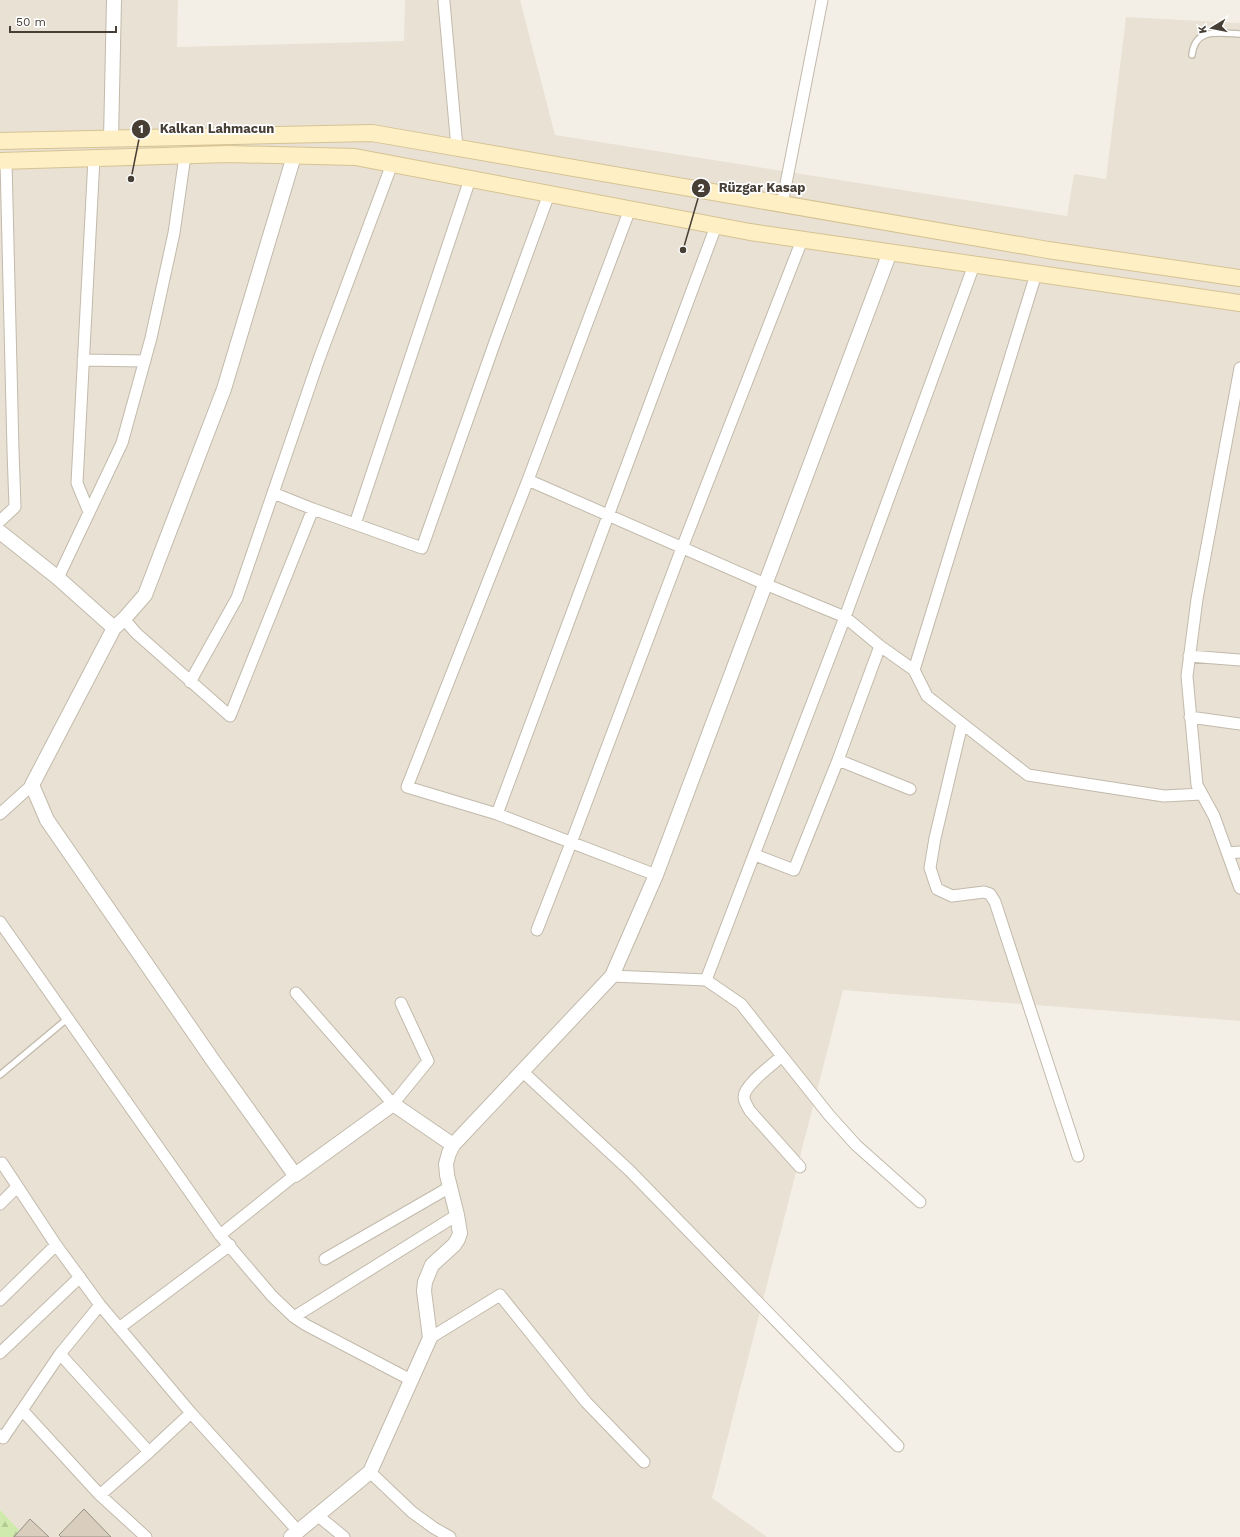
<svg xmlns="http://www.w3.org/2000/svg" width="1240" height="1537" font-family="'Work Sans',sans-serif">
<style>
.residential{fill:#e8e1d4}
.forest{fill:url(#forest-firs)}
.building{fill:#d9cdbe;stroke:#989085}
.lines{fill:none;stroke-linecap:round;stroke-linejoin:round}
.service-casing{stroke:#c2baab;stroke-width:8}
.minor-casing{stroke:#c2baab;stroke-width:13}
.tertiary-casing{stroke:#c2baab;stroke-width:16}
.secondary-casing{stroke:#d6c394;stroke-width:18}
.service{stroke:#fff;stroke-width:5.5}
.minor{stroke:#fff;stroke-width:11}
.tertiary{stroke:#fff;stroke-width:14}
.secondary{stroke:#ffefc4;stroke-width:16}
.leader{fill:none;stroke:#473f35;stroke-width:1.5}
.callout-dot{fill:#473f35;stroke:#fff;stroke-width:1.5}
.mark-label{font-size:12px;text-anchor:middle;font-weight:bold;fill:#fff}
.callout-label{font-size:13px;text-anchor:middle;font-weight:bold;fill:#473f35;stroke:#fff;stroke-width:3.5;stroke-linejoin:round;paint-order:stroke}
</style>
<defs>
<pattern id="forest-firs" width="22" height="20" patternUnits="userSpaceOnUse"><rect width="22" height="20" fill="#d0eaad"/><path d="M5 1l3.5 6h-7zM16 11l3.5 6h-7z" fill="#b4ca95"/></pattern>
</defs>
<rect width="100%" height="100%" fill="#f4efe6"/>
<path class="residential" d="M0,0H178L177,47L404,41L405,0H520L555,135L1067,216L1074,174L1106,179L1126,17L1240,23V1021L843,990L712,1498L767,1537H0Z"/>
<path class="forest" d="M0,1510L26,1537H0Z"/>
<path class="building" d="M84,1509L111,1537H61L59,1535Z
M30,1519L49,1537H14Z"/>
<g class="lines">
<defs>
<path id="service" d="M1192,55C1195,27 1219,33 1240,34
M0,1075L67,1019"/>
<path id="minor" d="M444,2L457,148
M782,204L822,0
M630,209L528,480L407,787L497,814L656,875
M83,360L145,361
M1240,368L1197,599L1187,676L1197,785L1214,816L1240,888
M528,480L765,584L845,617L880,646L914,670L927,696L1028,775L1164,796L1202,794
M273,493L313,509L422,548L496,339L549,194
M89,512L77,483L94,158
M0,521L15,507L13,450L6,161
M355,524L470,179
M58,578L122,443L151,338L174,233L185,156
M124,619L136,633L230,716L313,509
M1189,656L1240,660
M914,670L1036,274
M190,682L237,598L319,359L392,164
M1190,717L1240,724
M962,724L935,838L930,868L937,889L952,896L984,892L990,894L995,902L1078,1156
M838,760L910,789
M0,814L32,785
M497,814L716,226
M1228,853L1240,852
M755,855L794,870L838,760L880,646
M0,922L220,1235L272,1296L294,1317L306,1325L411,1380
M537,930L571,843L682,548L802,240
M612,976L706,980L845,617L974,265
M706,980L741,1004L782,1056L829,1115L856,1145L920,1202
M296,993L393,1104L428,1061L401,1003
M782,1056C772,1065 744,1085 744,1097C744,1102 748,1107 750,1111L800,1167
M523,1072L630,1171L898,1446
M2,1163L56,1245L100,1305L191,1413L298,1531
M0,1204L17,1187
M220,1235L295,1175
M325,1259L450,1187
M0,1300L56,1245
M294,1317L457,1215
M119,1328L230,1245
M430,1338L500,1295L586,1402L644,1462
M0,1353L80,1277
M60,1354L149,1452
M22,1410L100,1495L146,1537
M0,1435L3,1438L60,1354L100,1305
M370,1472L412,1512L434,1528L450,1537
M100,1495L149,1452L191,1413
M317,1515L344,1537"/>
<path id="tertiary" d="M111,139L114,0
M0,532L58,578L114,628L32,785L47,820L214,1062L295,1175L393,1104L453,1145
M114,628L124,619L145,595L224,389L294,156
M291,1537L370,1472L430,1338L424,1291L425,1282L432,1265L454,1245L458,1239L460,1233L457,1215L447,1175L446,1164L449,1153L453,1145L612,976L656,875L890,252"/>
<path id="secondary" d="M0,141L372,133L1048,250L1240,278
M0,161L228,154L355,157L750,232L1240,303"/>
</defs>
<use href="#service" class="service-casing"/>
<use href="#minor" class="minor-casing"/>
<use href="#tertiary" class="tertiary-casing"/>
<use href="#secondary" class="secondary-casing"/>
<use href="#service" class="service"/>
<use href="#minor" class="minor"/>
<use href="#tertiary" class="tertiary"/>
<use href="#secondary" class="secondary"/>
</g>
<path class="leader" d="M131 179L141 129M683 250L701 188"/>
<g class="callout-dot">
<circle cx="131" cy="179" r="4"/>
<circle cx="683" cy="250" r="4"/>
<circle cx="141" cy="129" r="10"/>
<circle cx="701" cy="188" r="10"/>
</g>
<g class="mark-label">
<text x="141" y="133">1</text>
<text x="701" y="192">2</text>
</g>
<g class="callout-label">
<text x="217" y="133">Kalkan Lahmacun</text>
<text x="762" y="192">Rüzgar Kasap</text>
</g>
<g transform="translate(1212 28) rotate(260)" stroke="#ffffff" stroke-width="3" paint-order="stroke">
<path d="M0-3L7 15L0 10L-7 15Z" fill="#473f35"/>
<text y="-6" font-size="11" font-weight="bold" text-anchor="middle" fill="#473f35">K</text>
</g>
<path d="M10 26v6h106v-6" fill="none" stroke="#473f35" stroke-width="2"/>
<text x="16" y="26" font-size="12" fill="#473f35" stroke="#ffffff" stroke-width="3" paint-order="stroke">50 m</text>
</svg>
